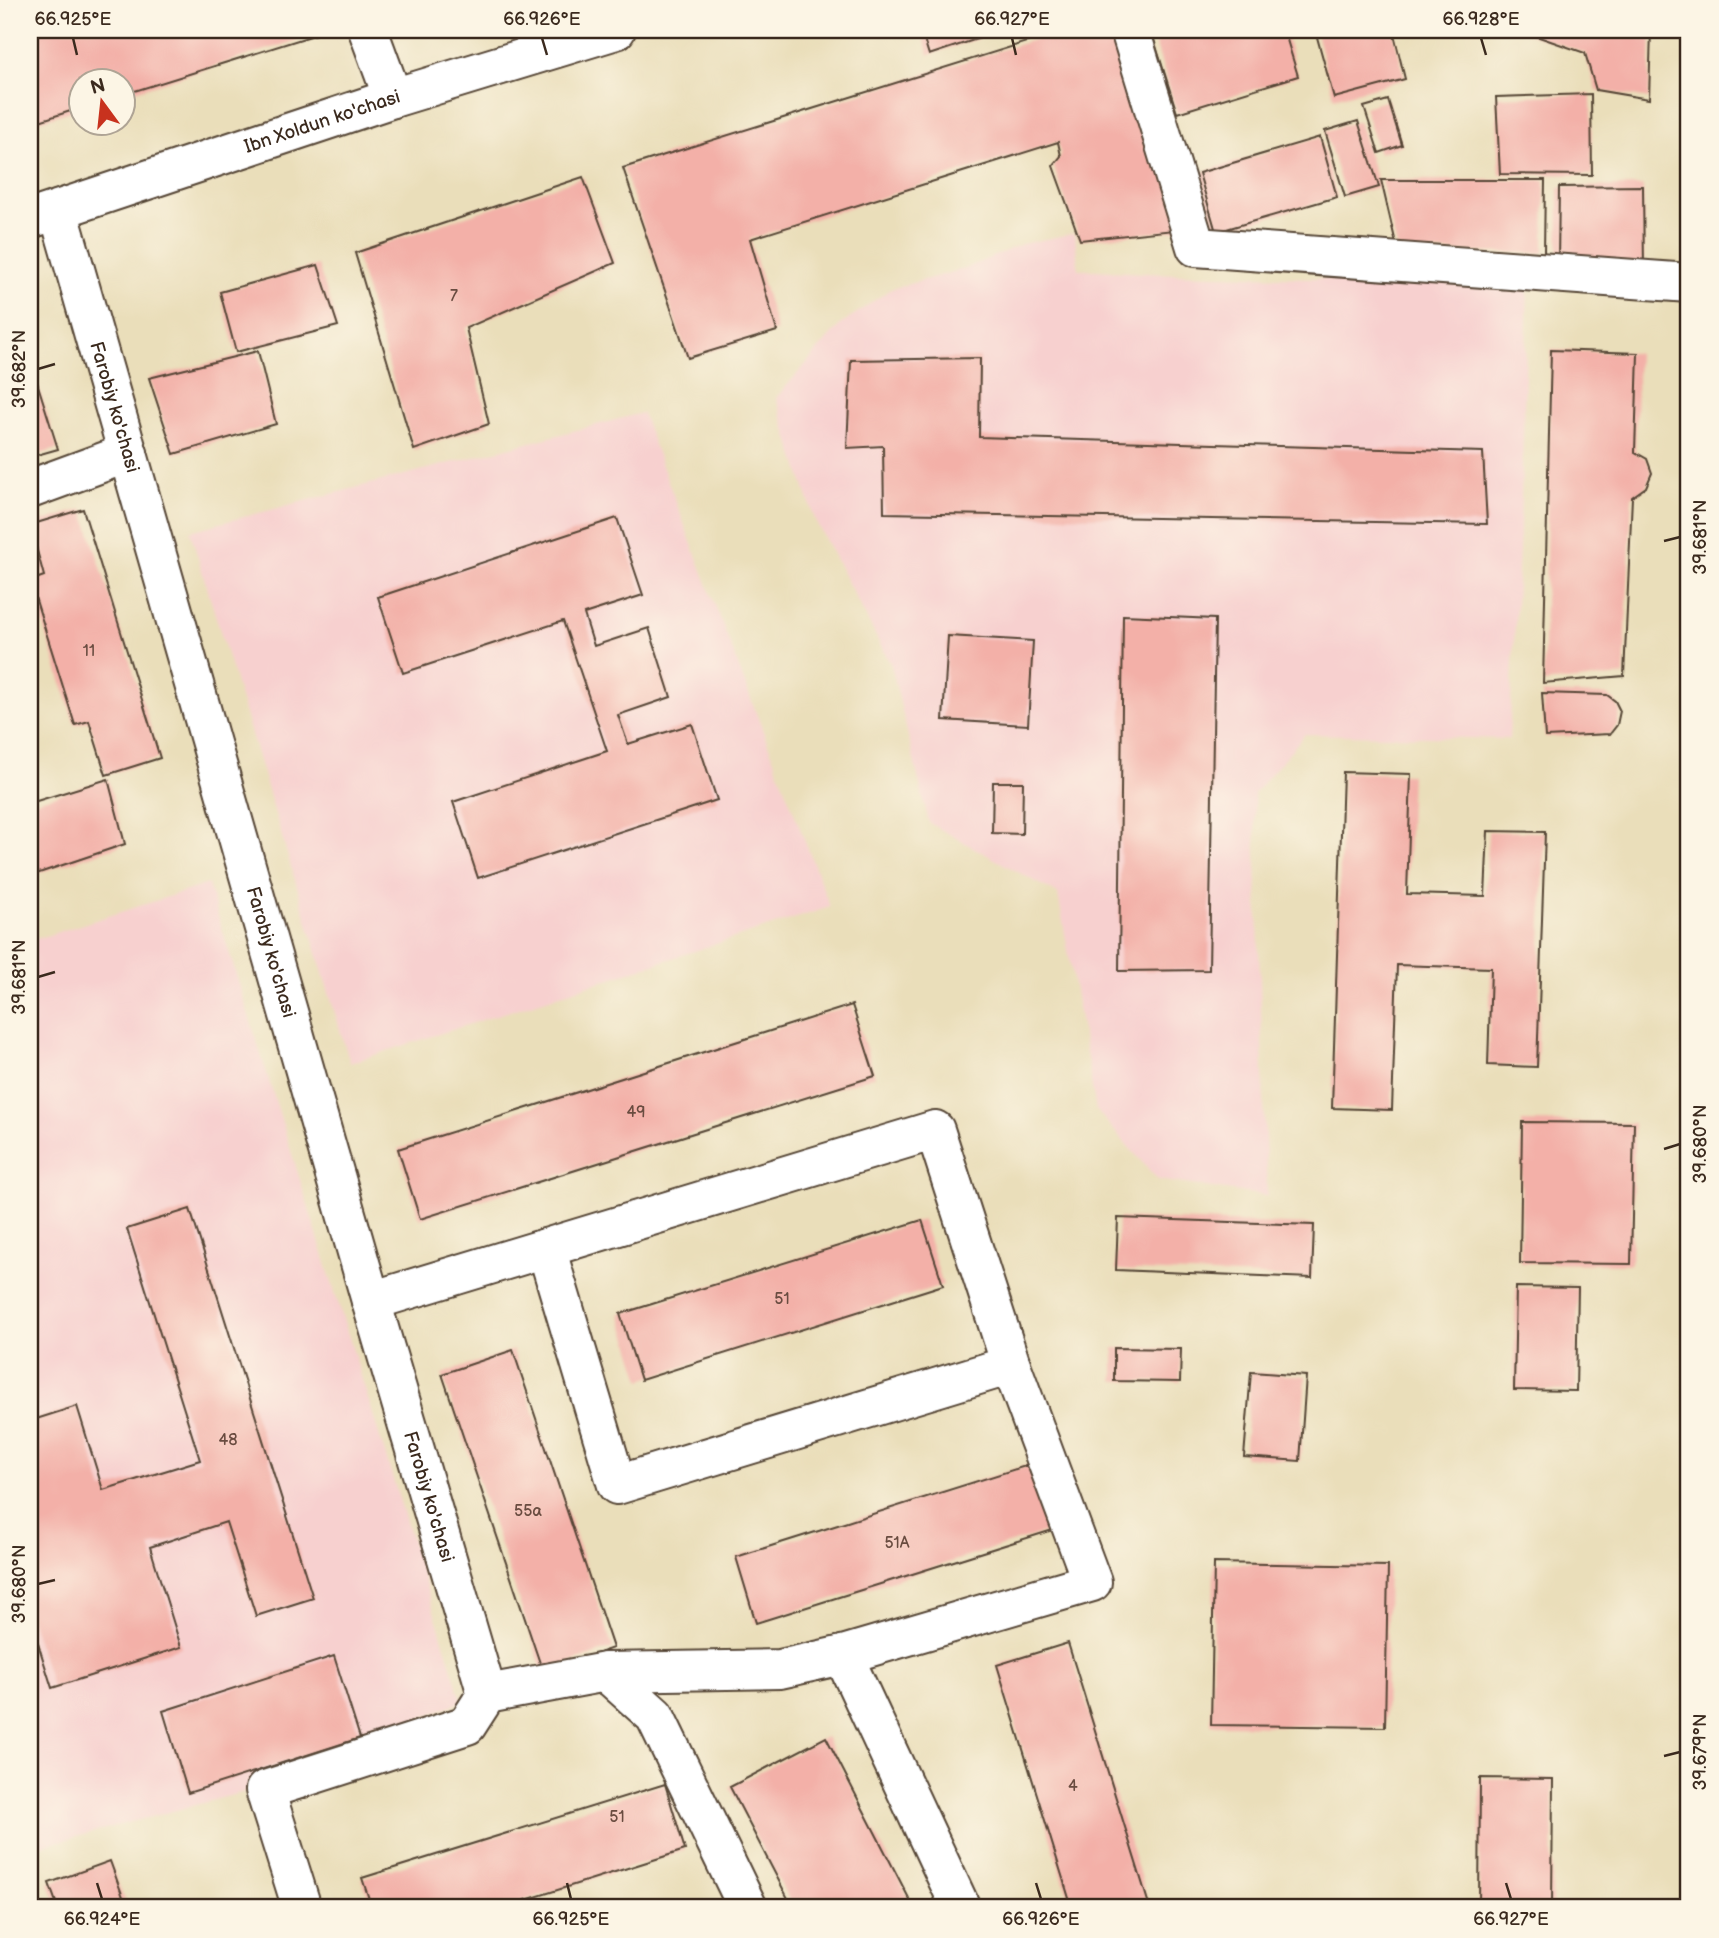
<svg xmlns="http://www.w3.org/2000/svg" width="1719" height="1938" font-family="'Balsamiq Sans',sans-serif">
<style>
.built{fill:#f7d0cf}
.building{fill:#f3b0a8}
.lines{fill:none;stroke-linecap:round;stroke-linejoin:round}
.minor-casing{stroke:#554535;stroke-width:42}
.minor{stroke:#fff;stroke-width:38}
.ticks{fill:none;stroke:#3b2a1e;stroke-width:2.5}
.labels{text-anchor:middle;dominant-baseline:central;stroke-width:7;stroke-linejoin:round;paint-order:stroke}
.number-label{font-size:16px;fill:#694c40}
.street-label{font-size:19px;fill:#3b2a1e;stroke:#fcf5e5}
.neatline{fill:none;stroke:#3b2a1e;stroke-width:2.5}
.ticks-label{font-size:18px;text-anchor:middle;fill:#3b2a1e}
</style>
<rect width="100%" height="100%" fill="#fcf5e5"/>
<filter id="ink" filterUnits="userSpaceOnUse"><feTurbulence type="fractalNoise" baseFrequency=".0143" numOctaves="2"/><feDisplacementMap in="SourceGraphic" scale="14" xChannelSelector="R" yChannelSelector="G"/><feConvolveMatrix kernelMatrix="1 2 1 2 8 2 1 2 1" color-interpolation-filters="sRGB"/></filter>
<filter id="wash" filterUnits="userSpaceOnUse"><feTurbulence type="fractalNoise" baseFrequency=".00686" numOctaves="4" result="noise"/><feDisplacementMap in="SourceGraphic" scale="28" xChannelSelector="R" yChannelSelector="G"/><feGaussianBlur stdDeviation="1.57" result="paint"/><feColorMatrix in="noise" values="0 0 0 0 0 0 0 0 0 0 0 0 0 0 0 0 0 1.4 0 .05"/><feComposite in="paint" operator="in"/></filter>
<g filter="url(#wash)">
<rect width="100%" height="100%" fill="#eadeba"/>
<path class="built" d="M1075,233L1078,269L1144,273L1486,283L1528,287L1520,529L1509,739L1305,734L1254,794L1267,1196L1158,1180L1096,1110L1058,894L929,823L891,665L815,520L776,398L841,324L891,289L964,269L1022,244Z
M642,413L830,907L350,1063L190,531Z
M208,884L462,1701L252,1790L30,1849V941Z"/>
<g id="blocks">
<path class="building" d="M30,30H330L122,95V80H80V108L30,124Z
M921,30H1004L929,55Z
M1065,30H1119L1184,229L1080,240L1053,166L1061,156L1058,142L750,239L777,331L688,358L623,168Z
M1151,30H1284L1298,76L1177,113Z
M1315,30H1393L1405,79L1334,98Z
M1519,30H1651L1649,99L1596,90L1585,53Z
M1591,94L1592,175L1500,174L1496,97Z
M1388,100L1402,145L1379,153L1364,107Z
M1358,121L1379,187L1345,197L1325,131Z
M1320,137L1337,197L1216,232L1199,173Z
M583,177L615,263L466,328L489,424L414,450L355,253Z
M1381,180H1545L1544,253L1398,252Z
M1643,186L1644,269L1558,263L1559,187Z
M318,265L338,326L236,352L220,292Z
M1551,350L1638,353L1635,452L1647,459L1652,473L1646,487L1632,497L1624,676L1543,683Z
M258,351L276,424L174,454L149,378Z
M980,358L979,437L1483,452L1487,524L884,513L883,446L847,448L851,360Z
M36,379L58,449L30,457V381Z
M83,509L160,758L106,775L89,721L75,725L30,581L44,576L30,525Z
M617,518L643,595L584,614L594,646L649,628L671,697L618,715L628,744L692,724L717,800L478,878L453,802L607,751L563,621L403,673L378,597Z
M1123,615L1215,619L1209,970L1119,971Z
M948,636L1033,641L1028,725L943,720Z
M1542,693L1607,695L1615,701L1620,711L1617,725L1610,734L1545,737Z
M1343,772L1411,774L1407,894L1485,896L1488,831L1545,832L1537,1067L1488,1065L1491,968L1397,965L1392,1110L1332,1108Z
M108,779L125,844L30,876V803Z
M993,782H1023L1022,834L992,833Z
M852,1005L875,1076L420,1219L398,1149Z
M1522,1122L1634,1123L1631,1264L1520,1263Z
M190,1209L313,1598L256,1616L226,1522L150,1547L181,1647L52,1688L30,1618V1421L77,1406L103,1490L200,1460L127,1229Z
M1118,1218L1314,1225L1312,1278L1116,1270Z
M922,1220L943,1285L641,1380L620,1314Z
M1516,1287L1578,1288L1576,1391L1514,1390Z
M1114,1348L1181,1349L1180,1382L1114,1381Z
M513,1350L613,1648L543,1672L442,1374Z
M1251,1372L1306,1376L1300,1461L1244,1457Z
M1038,1462L1059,1528L756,1623L736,1557Z
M1214,1563L1388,1566L1385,1727L1211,1725Z
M1068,1643L1150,1908H1072L997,1665Z
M334,1656L360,1738L188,1793L163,1711Z
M826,1737L914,1908H793L730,1787Z
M1480,1778L1553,1779L1552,1908H1479Z
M665,1784L685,1850L500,1908H372L362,1878Z
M110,1861L127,1908H58L49,1883Z"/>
</g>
</g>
<g filter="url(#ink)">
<use href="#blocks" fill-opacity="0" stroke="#554535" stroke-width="2"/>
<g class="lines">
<defs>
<g id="minor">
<path d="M368,30L393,98"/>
<path d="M1130,30L1196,247L1689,283"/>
<path id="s1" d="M58,210L371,1301L487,1694"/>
<path id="s2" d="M30,219L393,98L616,30"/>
<path d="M30,489L128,453"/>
<path d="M546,1248L617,1485L1011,1365"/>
<path d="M371,1301L935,1130L1011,1365L1092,1582L843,1655L780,1669L606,1672"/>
<path d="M843,1655L961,1908"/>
<path d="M302,1908L265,1790L467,1725L487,1694L606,1672L655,1716L748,1908"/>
</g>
</defs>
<use href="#minor" class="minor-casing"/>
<use href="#minor" class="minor"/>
</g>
</g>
<path class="ticks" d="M73,38L77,55M542,38L547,55M1012,38L1016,55M1481,38L1486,55M38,369L55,364M1664,541L1680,537M38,977L55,972M1664,1149L1680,1144M38,1584L55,1580M1664,1756L1680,1752M97,1883L102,1899M567,1883L571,1899M1036,1883L1041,1899M1506,1883L1511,1899"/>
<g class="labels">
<g class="number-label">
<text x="454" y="296">7</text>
<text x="89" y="651">11</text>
<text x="636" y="1112">49</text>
<text x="782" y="1299">51</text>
<text x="228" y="1440">48</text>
<text x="528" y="1511">55а</text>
<text x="897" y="1543">51A</text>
<text x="1073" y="1786">4</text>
<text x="617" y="1817">51</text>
</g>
<g class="street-label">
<text stroke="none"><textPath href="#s2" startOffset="308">Ibn Xoldun ko'chasi</textPath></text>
<text stroke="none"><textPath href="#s1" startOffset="205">Farobiy ko'chasi</textPath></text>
<text stroke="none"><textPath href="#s1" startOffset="772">Farobiy ko'chasi</textPath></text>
<text stroke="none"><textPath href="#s1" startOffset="1339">Farobiy ko'chasi</textPath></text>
</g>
</g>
<rect width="1719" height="1938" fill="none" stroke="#fcf5e5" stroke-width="77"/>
<g transform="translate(102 102) rotate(345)"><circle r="33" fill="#fcf5e5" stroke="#afa495" stroke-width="2"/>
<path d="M0-5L12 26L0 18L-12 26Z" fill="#c8321e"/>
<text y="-10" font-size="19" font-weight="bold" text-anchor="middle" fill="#3b2a1e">N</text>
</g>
<rect x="38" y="38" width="1642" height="1861" class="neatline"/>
<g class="ticks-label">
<text x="73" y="25">66.925°E</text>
<text x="542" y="25">66.926°E</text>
<text x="1012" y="25">66.927°E</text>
<text x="1481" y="25">66.928°E</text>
<text transform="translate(19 369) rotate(-90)" y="6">39.682°N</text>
<text transform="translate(1700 537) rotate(-90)" y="6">39.681°N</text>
<text transform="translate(19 977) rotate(-90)" y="6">39.681°N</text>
<text transform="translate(1700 1144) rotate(-90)" y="6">39.680°N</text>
<text transform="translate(19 1584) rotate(-90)" y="6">39.680°N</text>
<text transform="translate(1700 1752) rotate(-90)" y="6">39.679°N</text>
<text x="102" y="1925">66.924°E</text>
<text x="571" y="1925">66.925°E</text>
<text x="1041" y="1925">66.926°E</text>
<text x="1511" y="1925">66.927°E</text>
</g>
</svg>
